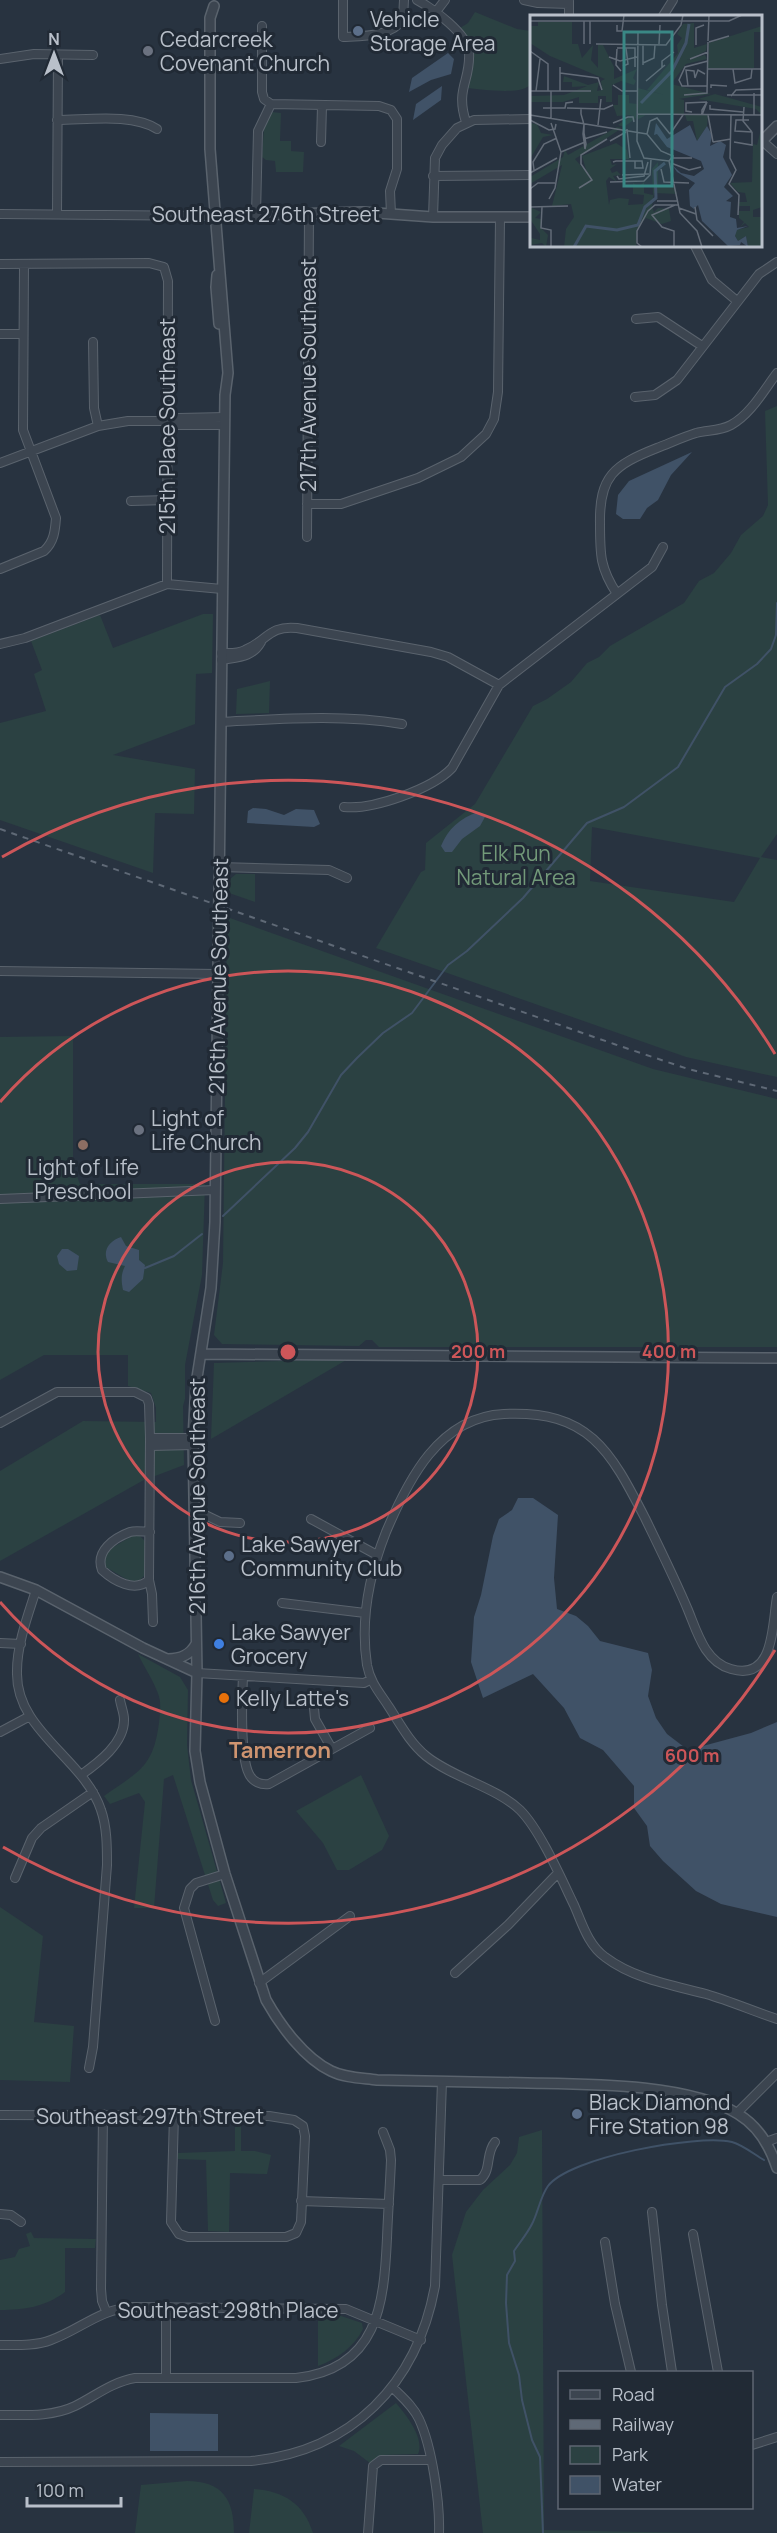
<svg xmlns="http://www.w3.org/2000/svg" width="777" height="2533" font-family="Manrope,sans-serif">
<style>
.green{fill:#2b4142;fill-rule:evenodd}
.water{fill:#405267}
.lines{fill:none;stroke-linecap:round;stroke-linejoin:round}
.stream{stroke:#405267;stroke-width:2}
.minor-casing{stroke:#5a636d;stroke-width:10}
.tertiary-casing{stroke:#5a636d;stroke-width:12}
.minor{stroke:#3c4550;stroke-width:8}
.tertiary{stroke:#3c4550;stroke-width:9}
.rail{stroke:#5f6976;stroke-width:2;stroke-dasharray:6 6;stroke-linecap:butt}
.ring{fill:none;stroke:#cd5659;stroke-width:3}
.service-dot{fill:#5c6f8a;stroke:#212a35;stroke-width:2}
.worship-dot{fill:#6b7280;stroke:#212a35;stroke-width:2}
.education-dot{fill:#8d6e63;stroke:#212a35;stroke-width:2}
.shop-dot{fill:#3f7fe0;stroke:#212a35;stroke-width:2}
.food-dot{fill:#e8710a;stroke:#212a35;stroke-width:2}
.labels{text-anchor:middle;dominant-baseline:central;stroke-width:6;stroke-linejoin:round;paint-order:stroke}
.poi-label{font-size:21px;fill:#b9c0ca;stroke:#212a35;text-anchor:start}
.street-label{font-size:21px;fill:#b9c0ca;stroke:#212a35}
.park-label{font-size:21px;fill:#729979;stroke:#212a35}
.neighbourhood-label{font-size:22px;font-weight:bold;fill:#ce9470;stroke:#212a35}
.inset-river{fill:none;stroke:#405267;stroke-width:3}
.inset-road{fill:none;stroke:#626b77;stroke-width:1.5}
.view{fill:#3a8885;fill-opacity:0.15;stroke:#3a8885;stroke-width:3}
.inset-edge{fill:none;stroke:#b9c0ca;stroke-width:3}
.centre{fill:#cd5659;stroke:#212a35;stroke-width:3}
.ring-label{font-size:18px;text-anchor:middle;font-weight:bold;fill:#cd5659;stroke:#212a35;stroke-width:6;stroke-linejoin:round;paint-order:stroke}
</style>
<rect width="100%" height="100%" fill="#283340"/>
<path class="green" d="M475,12L517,29L531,31V84C522,96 482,89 466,88C470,66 477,46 460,28L468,23Z
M272,112L281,113L280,141H291V151L304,152L303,172H276L275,161L266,160L262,157L264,128Z
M777,406V834L761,857L777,860V1077L686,1057L376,948L421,872L425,870L426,843L475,804L533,706L547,699L571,682L587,663L599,657L610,646L684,603L699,581L714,573L731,553L741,535L763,516L768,505L765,411ZM592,827L760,858L734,902L590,881Z
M203,614H213L212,673L196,674L195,724L113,755L195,769L194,814L155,813L153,873L0,820V723L46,711L34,674L42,670L31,641L100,615L113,648Z
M270,681L269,713L236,714L237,689Z
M236,874H255V902L229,893V880Z
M227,917L653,1069L777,1099V1347H379L372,1340H366L359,1346L222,1344L214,1335L223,1263Z
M73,1036V1166L80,1184H205L202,1275L185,1365V1399L183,1406L184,1465L142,1481L0,1561V1471L83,1421L156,1422V1408L151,1393L128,1386V1355H44L0,1380V1037Z
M348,1359L211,1439L214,1363Z
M132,1536H140L145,1541L146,1574L138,1582H131L104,1566L105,1552Z
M138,1654L180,1677L188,1690L187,1745L191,1780L226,1903L218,1906L213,1900L173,1775L164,1779L154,1908H134L145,1802L139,1793L110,1804L104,1796C139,1771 153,1768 159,1723C160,1711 162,1702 157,1691C152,1678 144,1667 138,1654Z
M361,1775L389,1836L382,1850L349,1870H337L323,1843L296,1811Z
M0,1907L43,1936L34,2022L74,2026L70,2082L0,2080Z
M235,2122H241V2151H255L271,2155L267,2174L230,2173L229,2232L208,2231L206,2160L178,2159V2153L235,2151Z
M542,2130L544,2530L694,2533H483L452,2255L466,2212L483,2190L510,2165L517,2153L519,2137Z
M31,2232L34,2238L96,2239L95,2248H65V2292C45,2307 24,2310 0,2310V2260L15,2257L19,2249L30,2246L26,2234Z
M318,2313L341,2316L362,2323L363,2329C354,2347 337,2359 318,2366Z
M396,2403C406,2415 425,2438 418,2454L384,2455L370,2463L354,2451L339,2446Z
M187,2481C223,2481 234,2500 234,2533H135L141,2485Z
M254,2489C284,2491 304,2504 313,2533H249Z"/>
<path class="water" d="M448,53L454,59L451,74L431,80L409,92L412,78Z
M442,86L441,100L413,120L416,104Z
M692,452L671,475L658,500L647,508L640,519H623L616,514L618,495L629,481Z
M253,808L266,809L284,815L296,809L314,810L320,824L314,827L247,823L248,811Z
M478,812L485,817L480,826L462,839L452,852H445L441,846C448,829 460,818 478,812Z
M121,1237L126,1246L139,1250V1260L145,1265L143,1279L129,1292L123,1290C121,1280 121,1274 125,1266L108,1262C102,1251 109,1241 121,1237Z
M62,1249H68L79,1256L77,1270L67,1271L59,1264L57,1256Z
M518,1498H533L558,1515L554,1578L557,1609L576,1616L588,1626L600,1641L648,1653L652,1670L648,1696L656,1718L667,1734L688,1750L751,1733L777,1722V1917L721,1904L696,1891L663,1861L650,1846L647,1826L634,1808V1786L603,1750L580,1738L564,1708L533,1674L483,1698L471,1662L474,1617L481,1595L493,1536L499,1519L512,1510Z
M150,2413L218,2414V2451H150Z"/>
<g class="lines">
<path class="stream" d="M223,1216L295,1148L308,1132L341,1075L357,1058L383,1033L412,1013L448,965L467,951L523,898L587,823L624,807L678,767L725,687L757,664L771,649L776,635L777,603
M145,1268L174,1256L202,1234
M543,2533L540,2457L532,2440L522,2400L519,2375L509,2343L506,2303L507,2275L515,2261L514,2251C520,2242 527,2234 532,2224C538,2213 540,2197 548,2186C570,2157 697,2134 732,2142C743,2145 755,2155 764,2160"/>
<defs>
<path id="minor" d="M343,0V37C362,36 392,37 403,19L404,0
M417,0C432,8 468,34 469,52C471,81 455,88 466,122
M524,0L538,3L569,4
M435,13L445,0
M569,16V1
M663,16L673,0
M262,26V92L264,99L271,104
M0,59L34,54L93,55
M271,104L379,106L391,110L397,119V169L390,191L391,214
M57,120C87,120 132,113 157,129
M760,139L777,154
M321,142L322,106
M433,176L531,175
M0,214L214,216
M57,214L58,55
M256,214L258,131L271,104
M433,217L435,158L442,145L457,128L474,120L531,119
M695,246L712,280L737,301
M0,264L149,263L164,267L168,281L167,584
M636,319L658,317L702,346
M0,334H22
M93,342L94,408L98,426
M635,397L655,395L677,380L759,274L777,262
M168,421L177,425H225
M0,463L98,426L128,421H167L179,418L225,417
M131,501L167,500
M307,504H341L418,478L461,457L486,434L494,419L498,392L500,218
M307,537L309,213
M0,569L44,551C54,542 55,531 56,518L23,430L24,265
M617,594C600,568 600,555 600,524C599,476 614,465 657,448C670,443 683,437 696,433C708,430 720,431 731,425C751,414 764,390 777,373
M0,644L25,638L167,584L222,589
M221,653C229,653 238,654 245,650C267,641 269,625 297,628L431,652L448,657L499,685
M221,660C238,657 252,658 261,642
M221,722C282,719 341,714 402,724
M344,807C373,810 432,789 452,768L499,685L652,567L663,547
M219,867L329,870L347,878
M0,971L217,974
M0,1199L215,1190
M0,1423L57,1392H135L147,1398L149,1404L150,1438L149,1580L152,1594L153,1622
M150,1438H193
M150,1446L194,1445
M195,1510L220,1522L240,1523
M311,1519L377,1555
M149,1580C135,1593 114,1581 102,1570C95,1551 114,1538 130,1532C136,1530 144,1532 150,1532
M36,1590C28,1615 17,1644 17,1671C15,1731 84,1758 101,1810C107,1827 107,1847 107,1865L93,2047L89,2068
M777,1597C772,1624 775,1682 731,1669C705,1662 697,1632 688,1610C675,1579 660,1549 645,1518C610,1450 589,1410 504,1414C439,1417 408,1480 386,1532C369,1575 360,1619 367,1665C370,1682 380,1693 389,1707C400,1724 410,1743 426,1756C453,1778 496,1787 520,1810C540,1830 561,1878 574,1905C582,1923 588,1945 605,1957C634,1979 672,1985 706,1994C730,2001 753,2011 777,2019
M282,1603L365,1613
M0,1643L21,1644
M197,1673L364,1683L370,1680
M243,1676C242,1697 240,1757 249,1774C253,1782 261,1785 269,1784L370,1728
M314,1708L315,1719L332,1749
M0,1732L30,1716
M81,1775C98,1763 125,1743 124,1719C124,1713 121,1706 120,1700
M15,1878L32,1838L41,1828L93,1792
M455,1973L508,1925L558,1873
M259,1983L350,1916
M215,2021L184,1908L190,1889L196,1883L225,1874
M737,2113L777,2073
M103,2114L101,2289L102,2301L106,2311
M0,2115L269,2116L294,2120L303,2126L305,2136L301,2222L296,2233L286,2237H188L179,2234L171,2222L174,2115
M766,2142L777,2138
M439,2180H480C492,2170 485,2154 495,2142
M301,2201L389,2204
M652,2212L662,2305L672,2372
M0,2214L11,2215L21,2222
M693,2234L718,2372
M605,2242L615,2304L631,2372
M0,2345C17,2345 36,2346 51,2340C81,2329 100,2309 133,2307L346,2309L421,2340
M166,2378V2307
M392,2387C402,2397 413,2406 419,2419C432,2447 440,2502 439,2533
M0,2415C25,2415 52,2417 75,2406C95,2396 112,2382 135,2378H296C378,2369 384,2304 387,2238C388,2212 390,2186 391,2160L390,2150L383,2132
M752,2445L777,2437
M0,2462L251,2461C352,2451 417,2384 435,2286L442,2081
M368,2533L373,2466L381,2460H430"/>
<path id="tertiary" d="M214,6L210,18V149L228,373L225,395L215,1222L211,1288L196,1384L193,1438L197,1673L195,1751L200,1782L225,1874L266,2000C280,2025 304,2058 331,2071C345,2078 362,2078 377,2080C427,2081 477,2082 528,2083C586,2084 688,2083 738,2114C758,2126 770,2146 777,2168
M760,143L777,126
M214,216L363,212L433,217H531
M217,275L216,287L219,324
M201,1354L777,1358
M0,1577L36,1590L143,1648L197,1673
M168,1659C181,1659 190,1655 196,1644"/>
</defs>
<use href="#minor" class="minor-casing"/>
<use href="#tertiary" class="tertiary-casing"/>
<use href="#minor" class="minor"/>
<use href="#tertiary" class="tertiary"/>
<path class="rail" d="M0,829L614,1044L688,1069L777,1091"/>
</g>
<g class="ring">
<circle cx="288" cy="1352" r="190"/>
<path d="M0 1102A381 381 0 1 1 0 1602"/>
<path d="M775 1650A571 571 0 0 1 3 1847M2 857A571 571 0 0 1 775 1054"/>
</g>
<g class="service-dot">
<circle cx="358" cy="31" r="6"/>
<circle cx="229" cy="1556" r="6"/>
<circle cx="577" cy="2114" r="6"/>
</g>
<g class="worship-dot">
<circle cx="148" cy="51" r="6"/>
<circle cx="139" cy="1130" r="6"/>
</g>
<circle class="education-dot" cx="83" cy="1145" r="6"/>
<circle class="shop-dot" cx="219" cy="1644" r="6"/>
<circle class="food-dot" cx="224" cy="1698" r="6"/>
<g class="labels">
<g class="poi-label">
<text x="370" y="19">Vehicle<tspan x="370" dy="24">Storage Area</tspan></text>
<text x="160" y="39">Cedarcreek<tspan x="160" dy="24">Covenant Church</tspan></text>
<text x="151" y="1118">Light of<tspan x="151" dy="24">Life Church</tspan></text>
<text x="83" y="1167" text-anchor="middle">Light of Life<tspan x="83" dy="24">Preschool</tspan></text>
<text x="241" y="1544">Lake Sawyer<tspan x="241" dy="24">Community Club</tspan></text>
<text x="231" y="1632">Lake Sawyer<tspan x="231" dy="24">Grocery</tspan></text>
<text x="236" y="1698">Kelly Latte's</text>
<text x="589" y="2102">Black Diamond<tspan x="589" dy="24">Fire Station 98</tspan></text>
</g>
<g class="street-label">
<text x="266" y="214">Southeast 276th Street</text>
<text transform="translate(308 375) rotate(-90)">217th Avenue Southeast</text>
<text transform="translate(167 426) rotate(-90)">215th Place Southeast</text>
<text transform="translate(218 976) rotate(-89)">216th Avenue Southeast</text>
<text transform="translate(197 1496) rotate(-90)">216th Avenue Southeast</text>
<text x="150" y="2116">Southeast 297th Street</text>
<text x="228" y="2310">Southeast 298th Place</text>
</g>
<g class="park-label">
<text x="516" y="853">Elk Run<tspan x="516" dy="24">Natural Area</tspan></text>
</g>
<g class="neighbourhood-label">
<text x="280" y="1750">Tamerron</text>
</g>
</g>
<g transform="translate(530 15)">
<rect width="232" height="232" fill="#283340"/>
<path d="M8,7H42V29H48L52,43L63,30L61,45L68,53V30H73L84,52V64L107,54L103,63L106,66L104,70L91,66L82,70V87H76V81H68V88H49V82L33,87H0V81L34,80L57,71L42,72V67H33L34,61L58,70L69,67L67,76L72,75L71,66L75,64L20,41L0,28V11H8ZM164,8V33L177,29L176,36L157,45L175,40L177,44L156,49L141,69L181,79L149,84L117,75L148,38L147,30L152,23L147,19L153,9ZM232,11V17H224V53H178L179,28ZM108,73L154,85V99L116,100L107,105ZM185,79L232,92V100L226,94L168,84ZM88,80H99V88L107,89L106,103L94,112L88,110L102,100L87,101L83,90H88ZM155,100H178L177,111L167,126L163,106H157ZM0,108L7,109L11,118L23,120L13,122L0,144ZM232,110V192L223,195V202H232V232H218L216,221L208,226L205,221L206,215L219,212L215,208L210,212L214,207L209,203V196H220V191H209V187H217L215,178L208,177L200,168L222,167L223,129L227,130ZM87,112L92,113L45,144L57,158L52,141L86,128L97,135L99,144H80L82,150L87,149L80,154L82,158L87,156L91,160L83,161L87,167L79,162L76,166L79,190L80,185L89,183L99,184L98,190L113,189L114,180L103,179V168L109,172L114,167V178L123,180L122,154L128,147V171L145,172L147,179L124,178L122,192L124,197L128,193L139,194L141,206L132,209L116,203L107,214L106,232H34L36,214L44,202L41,189L22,191L32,150L0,169V162L33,142L35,135L38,140ZM0,192L11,197L5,203L11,204V213L18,220L16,232L12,228L1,230V223L10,225V219L0,204Z" fill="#2b4142"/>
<path d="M126,108L137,124L160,110L167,126L177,111L182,120L180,131L190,126L196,130L193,142L202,160L194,172L203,181L196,186L201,187L200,202L206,204L207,213L218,211L207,215L205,221L208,226L216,221L218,232L211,227L210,230L198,231L172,206L168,190L164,194L160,191L159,175L165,168L147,157L143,151L151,158L164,161L174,154L171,146L137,132L127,119L124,120Z" fill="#405267"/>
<path class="inset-river" d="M111,88L142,56L156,28L159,9M44,232L56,211L87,215L108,210L115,192L126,183L125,156L135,148"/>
<path class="inset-road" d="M0,6H199L212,0M54,6V29M87,10V16H92L94,0M108,17L107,126L114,143L139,146M178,26L179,0M179,27L199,21M60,29V6M66,29L136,30L151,10L153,0M129,29L130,10M166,30V13L174,10M87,33H105V52M87,34L86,50L91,56M0,36L18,49V76M79,42L90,46L107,42M160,44L178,37M113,48L124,43L125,30M113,50V30M93,51L98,49L96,33M30,52V76M132,53V46L144,37M178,54H233M203,54L205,68L221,63L222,54M30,58L68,63L72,75M116,66L135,50M83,70L92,76H108M158,71L156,55L164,56L165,63L168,55L175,59M177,71H152L149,65L155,52L178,46M181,73V70L197,71M0,76H61M6,76L10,44M154,80L177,78L178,27M197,80H232M201,81L206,75L233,74M180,90V94L213,97M214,92L213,106L222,117M13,93H35L36,88L43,87M37,93L74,94L83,90M51,94V99L53,106L54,110V118L56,129L55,134L53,119L54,109M162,97L156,96V88L177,87M107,99L233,100M0,100L117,119M172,100V95L177,87L172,100M178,100L183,127M201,100L200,143L206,155L199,169L209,180L208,200M224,100V78M21,103V76M0,105L19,115L25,114L26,109M219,105H206L205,116L222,117M21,108L31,137M83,108L98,102H103L104,107M68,110L71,84M97,114L100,143M117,119L120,106L127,103L140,119M117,119L131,136L143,141L139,146M140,119L153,100M54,124L77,117M80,126L96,117M183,127L201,124M204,127L222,130V117M31,137L55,127M142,143H162M139,146L150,198L167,216L172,232M83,147L86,146H112L113,153H105V146M141,148L159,155L171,152M131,154L134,167L159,168M4,155L3,147L14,129L27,123M0,158L27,143M92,160L119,159M87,161L89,164L114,161L118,147M80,167L114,166L120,160L121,144M49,173L62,165L51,149V140L77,124M0,174L8,168H25M19,184L25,173L31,137M127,186H148M0,192L38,191M12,192L11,213L21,215V232M165,192L167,205L183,221M149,193L166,199M144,231V216L132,212L122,200L145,190M112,232L107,228V216L118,196L125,190H149"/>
<path class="view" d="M94,17H142V171H94Z"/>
<rect width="232" height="232" class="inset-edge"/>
</g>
<circle cx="288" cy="1352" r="9" class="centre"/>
<g class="ring-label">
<text x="478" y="1358">200 m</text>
<text x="669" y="1358">400 m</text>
<text x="692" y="1762">600 m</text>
</g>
<rect x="558" y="2371" width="195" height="138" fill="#212a35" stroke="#5e6671" stroke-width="1.5"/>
<rect x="570" y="2390" width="30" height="9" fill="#3c4550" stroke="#5e6671" stroke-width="1.5"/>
<text x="612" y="2401" font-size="18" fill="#b9c0ca">Road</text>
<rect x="570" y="2420" width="30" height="9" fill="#5f6976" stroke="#5e6671" stroke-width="1.5"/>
<text x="612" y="2431" font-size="18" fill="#b9c0ca">Railway</text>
<rect x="570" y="2446" width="30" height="18" fill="#2b4142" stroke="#5e6671" stroke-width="1.5"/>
<text x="612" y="2461" font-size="18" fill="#b9c0ca">Park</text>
<rect x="570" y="2476" width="30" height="18" fill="#405267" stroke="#5e6671" stroke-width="1.5"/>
<text x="612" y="2491" font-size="18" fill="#b9c0ca">Water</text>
<g transform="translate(54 54)" stroke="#212a35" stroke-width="4.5" paint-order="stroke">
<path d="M0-4.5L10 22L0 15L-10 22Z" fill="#b9c0ca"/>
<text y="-9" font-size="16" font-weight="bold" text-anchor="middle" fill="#b9c0ca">N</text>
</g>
<path d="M27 2497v9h94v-9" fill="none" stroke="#b9c0ca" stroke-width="3"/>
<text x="36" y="2497" font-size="18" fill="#b9c0ca" stroke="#212a35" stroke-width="4.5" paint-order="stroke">100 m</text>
</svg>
